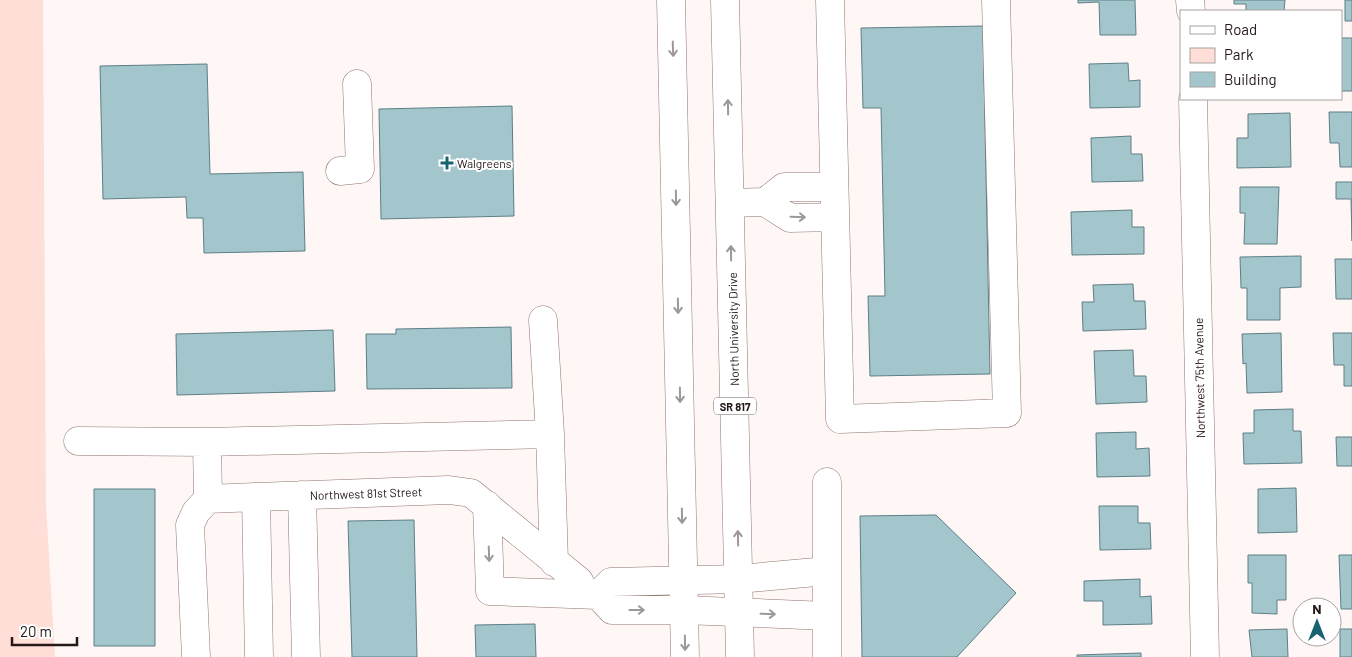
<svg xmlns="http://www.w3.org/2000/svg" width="1352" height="657" font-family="Barlow,sans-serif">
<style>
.green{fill:#ffded8}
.building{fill:#a3c5cc;stroke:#5e7e85}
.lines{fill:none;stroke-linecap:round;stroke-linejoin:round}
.minor-casing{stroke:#91746e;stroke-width:29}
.major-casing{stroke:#91746e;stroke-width:29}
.minor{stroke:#fff;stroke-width:28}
.major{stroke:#fff;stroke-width:28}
.oneway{stroke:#9c9897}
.poi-dot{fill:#18636f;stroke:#fff;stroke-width:2}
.labels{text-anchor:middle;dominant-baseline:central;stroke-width:4;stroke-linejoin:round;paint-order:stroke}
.shield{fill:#fff;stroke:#665e5d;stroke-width:1}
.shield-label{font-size:11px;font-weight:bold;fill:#241917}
.poi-label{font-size:12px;fill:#241917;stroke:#fff;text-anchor:start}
.street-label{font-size:12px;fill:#241917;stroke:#fff}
</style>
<rect width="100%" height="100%" fill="#fef7f6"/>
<path class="green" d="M0,0H43L46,505L55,657H0Z"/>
<path class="building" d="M1078,0H1135L1136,35H1100L1099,2L1078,3Z
M1234,0H1285L1284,11H1246V4H1234Z
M1345,0H1352V21H1345Z
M983,26L990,374L870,376L868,296H885L881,108H863L861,28Z
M1341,38H1352V91H1341Z
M1128,63L1129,81L1140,80V107L1090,108L1089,64Z
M207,64L210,174L303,172L305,251L204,253L203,218H187L186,197L103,199L100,66Z
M512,106L514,216L381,219L379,109Z
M1329,112H1352V167H1340L1339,143H1330Z
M1290,113L1291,167L1237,168V138H1248V114Z
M1131,136V154H1142L1143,181L1092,182L1091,138Z
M1336,182H1352V241L1351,199H1336Z
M1240,187H1279L1277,244H1244L1245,213H1240Z
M1132,210V227H1144V254L1072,255L1071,212Z
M1301,256V287L1280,288V320H1247V288H1241L1240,257Z
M1335,259H1352V299H1336Z
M1133,284L1134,301H1145L1146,329L1083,331L1082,302H1094L1093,285Z
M511,327L512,388L367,389L366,334H396V329Z
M333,330L335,391L177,395L176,334Z
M1281,333L1282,392L1247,393L1246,363L1243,364L1242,334Z
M1333,333H1352V386H1344V365H1334Z
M1133,350L1134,376H1146L1147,402L1096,404L1094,351Z
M1293,409V431H1301L1302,463L1244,464L1243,433H1254V410Z
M1136,432V449L1149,448L1150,476L1097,477L1096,433Z
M1336,437H1352V466H1337Z
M1296,488L1297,532L1258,533V489Z
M94,489H155V646H94Z
M1099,506H1138V523H1150L1151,549L1100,550Z
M936,515L1016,593L957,657H862L860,516Z
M414,520L417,657H352L348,521Z
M1248,555H1286V600H1277V614L1252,613V583H1248Z
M1339,555H1352V609H1341Z
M1140,579V597L1151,596L1152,624L1103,625V601H1084V581Z
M535,624L536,657H476L475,625Z
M1287,629L1288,657H1252L1249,630Z
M1340,629H1352V657H1340Z
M1141,653V657H1077V655Z"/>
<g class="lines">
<defs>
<path id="minor" d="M830,0L840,419L1007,413L996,0
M1190,0L1191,11
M1193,99L1205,657
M340,171L360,169L357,84
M765,202L784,187H834
M730,203L765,202L790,218L835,217
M550,434L554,562
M78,441L207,442
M302,495L306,657
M208,499L207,442L550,434L543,320
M487,505L490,591L598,595L612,610H684L827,616
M598,595L611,582L739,579L827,571
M196,657L190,525L196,512L208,499L256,497
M259,657L256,497L449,490L471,493L579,581L585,593
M827,657V482"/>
<path id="major" d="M671,0L685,657
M725,0L740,657"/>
</defs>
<use href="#minor" class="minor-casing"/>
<use href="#major" class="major-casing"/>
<use href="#minor" class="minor"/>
<use href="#major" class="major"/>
</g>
<defs><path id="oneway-shaft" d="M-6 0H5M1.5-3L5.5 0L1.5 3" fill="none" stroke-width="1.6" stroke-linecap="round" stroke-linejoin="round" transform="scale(1.25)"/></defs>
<g class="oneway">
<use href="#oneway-shaft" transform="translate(673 49) rotate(88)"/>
<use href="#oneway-shaft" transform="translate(728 107) rotate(-91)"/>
<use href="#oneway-shaft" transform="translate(676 198) rotate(89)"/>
<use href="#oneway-shaft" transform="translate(798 217) rotate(2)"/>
<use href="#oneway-shaft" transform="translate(731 253) rotate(-91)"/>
<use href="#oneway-shaft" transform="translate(678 306) rotate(89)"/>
<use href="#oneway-shaft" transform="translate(680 395) rotate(89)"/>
<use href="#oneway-shaft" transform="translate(682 516) rotate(89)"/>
<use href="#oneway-shaft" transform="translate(738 538) rotate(-91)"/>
<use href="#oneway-shaft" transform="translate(489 554) rotate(88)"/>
<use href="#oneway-shaft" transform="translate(637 610)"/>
<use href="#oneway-shaft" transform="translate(768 614) rotate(2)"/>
<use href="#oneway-shaft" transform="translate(685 643) rotate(89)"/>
</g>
<path class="poi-dot" d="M444.5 155.5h5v5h5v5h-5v5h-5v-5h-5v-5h5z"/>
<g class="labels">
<rect class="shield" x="714" y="397.5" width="42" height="17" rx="4"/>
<g class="shield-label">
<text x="735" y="406">SR 817</text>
</g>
<g class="poi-label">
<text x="457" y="163">Walgreens</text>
</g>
<g class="street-label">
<text transform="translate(733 329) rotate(-91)">North University Drive</text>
<text transform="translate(1199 378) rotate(-91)">Northwest 75th Avenue</text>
<text transform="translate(366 493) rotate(-2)">Northwest 81st Street</text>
</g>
</g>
<rect x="1180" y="10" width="162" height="90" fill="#ffffff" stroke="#a7a3a2"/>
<rect x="1190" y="26" width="25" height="8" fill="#ffffff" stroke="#a7a3a2"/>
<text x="1224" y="35" font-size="15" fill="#241917">Road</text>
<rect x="1190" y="48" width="25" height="15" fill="#ffded8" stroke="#a7a3a2"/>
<text x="1224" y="60" font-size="15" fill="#241917">Park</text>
<rect x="1190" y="72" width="25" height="15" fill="#a3c5cc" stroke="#a7a3a2"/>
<text x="1224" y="85" font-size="15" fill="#241917">Building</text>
<g transform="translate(1317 622)"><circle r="24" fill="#ffffff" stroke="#a7a3a2"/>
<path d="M0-4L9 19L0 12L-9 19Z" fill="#18636f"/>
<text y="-8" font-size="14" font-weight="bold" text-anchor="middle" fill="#241917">N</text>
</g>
<path d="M12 637v8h65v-8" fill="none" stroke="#241917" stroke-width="2.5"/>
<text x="20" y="637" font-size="15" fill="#241917" stroke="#ffffff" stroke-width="4" paint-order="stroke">20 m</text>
</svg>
